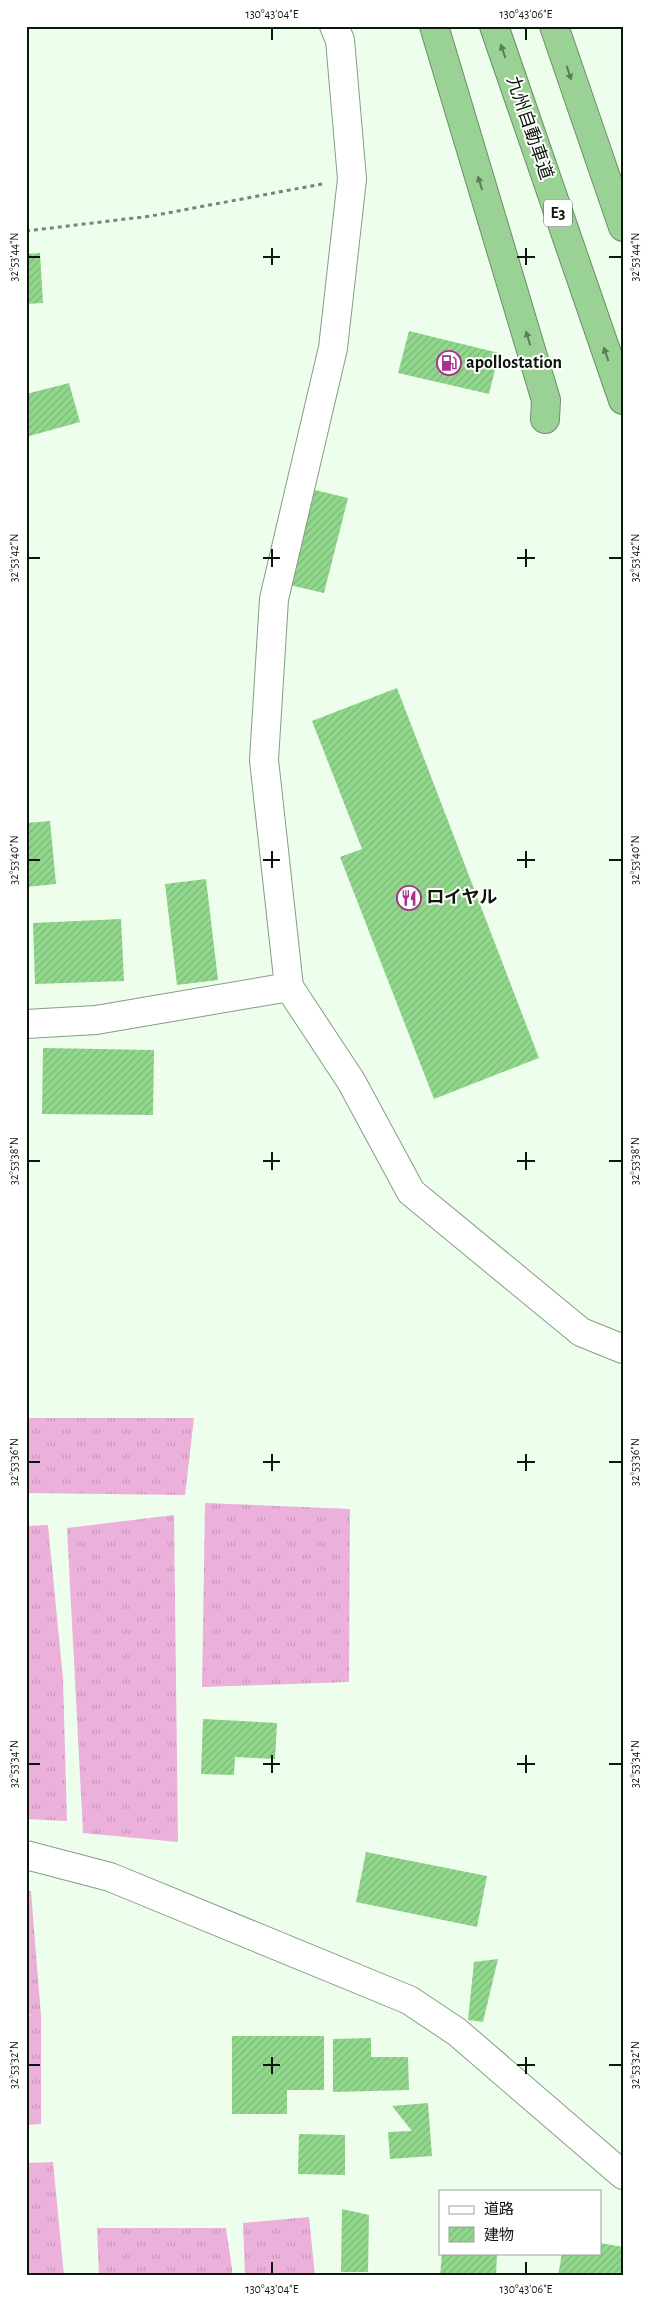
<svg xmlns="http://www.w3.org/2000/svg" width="649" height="2302" font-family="'Alegreya Sans','Noto Sans JP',sans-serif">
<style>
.grass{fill:url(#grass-tufts)}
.building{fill:url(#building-hatch)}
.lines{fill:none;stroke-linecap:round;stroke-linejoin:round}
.minor-casing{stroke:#859e83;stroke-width:30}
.highway-casing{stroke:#699066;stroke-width:30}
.path{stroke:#788477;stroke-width:3;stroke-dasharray:4 4;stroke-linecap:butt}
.minor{stroke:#fff;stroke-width:28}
.highway{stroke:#9ad296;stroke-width:28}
.oneway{fill:#5b7d58}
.ticks{fill:none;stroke:#0d160c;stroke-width:2}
.labels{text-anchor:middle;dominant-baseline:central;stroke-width:4;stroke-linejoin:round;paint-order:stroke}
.shield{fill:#fff;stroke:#565c55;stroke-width:1}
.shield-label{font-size:16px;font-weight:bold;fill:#0d160c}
.street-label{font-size:18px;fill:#0d160c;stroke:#fff}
.poi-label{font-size:18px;font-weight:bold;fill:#0d160c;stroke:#fff;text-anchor:start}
.neatline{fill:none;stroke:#0d160c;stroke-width:2}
.ticks-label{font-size:12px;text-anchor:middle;fill:#0d160c}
</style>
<defs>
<pattern id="grass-tufts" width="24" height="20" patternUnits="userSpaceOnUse" patternTransform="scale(1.25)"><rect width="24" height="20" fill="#ebb1da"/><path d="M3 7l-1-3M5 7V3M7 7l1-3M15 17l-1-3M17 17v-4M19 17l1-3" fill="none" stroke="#c898ba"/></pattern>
<pattern id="building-hatch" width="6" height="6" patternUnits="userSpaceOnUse" patternTransform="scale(1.25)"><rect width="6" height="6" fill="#91d78c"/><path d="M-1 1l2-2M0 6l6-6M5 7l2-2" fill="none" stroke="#7cb878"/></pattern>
</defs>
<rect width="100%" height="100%" fill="#eefeed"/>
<path class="grass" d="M26,1418H194L185,1495L26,1493Z
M205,1503L350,1509L349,1682L202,1687Z
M174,1515L178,1842L83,1833L67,1528Z
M48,1525L63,1679L67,1821L26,1819V1526Z
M26,1891H31L41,2016V2124L26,2125V2016H33L26,2015Z
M53,2162L64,2276H26V2163Z
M309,2217L315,2276H245L243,2223Z
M97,2228H226L233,2276H99Z"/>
<path class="building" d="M40,253L43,303L26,304V254Z
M409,331L499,353L489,394L398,373Z
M69,383L80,422L26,437V394Z
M311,489L348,498L324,593L289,585Z
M397,688L539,1058L434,1099L340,857L362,849L312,721Z
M50,821L56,884L26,887V823Z
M206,879L218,980L177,985L165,884Z
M121,919L124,981L35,984L33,923Z
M43,1048L154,1050L153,1115L42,1114Z
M203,1719L277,1723L275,1759L235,1757L234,1775L201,1774Z
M366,1852L487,1876L477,1927L356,1902Z
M498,1959L483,2022L468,2020L474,1962Z
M232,2036H324V2090H287V2114H232Z
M371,2038V2057H408L409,2090L333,2092V2039Z
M428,2103L432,2156L390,2159L388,2132L412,2131L392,2106Z
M299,2134L345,2135V2175L298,2174Z
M342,2209L369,2215L368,2272H341Z
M600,2243L623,2247V2276H558L562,2253H600Z
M442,2253H497L496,2276H440Z"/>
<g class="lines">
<defs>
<path id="minor" d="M334,26L340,40L352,179L333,348L274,599L264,760L289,987L351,1081L411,1192L581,1332L623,1349
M26,1024L96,1020L289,987
M26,1855L110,1877L409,2000L457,2032L623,2175"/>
<path id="highway" d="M434,26L546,400L545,419
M494,26L623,400
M554,26L623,227"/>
</defs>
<use href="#minor" class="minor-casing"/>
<use href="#highway" class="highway-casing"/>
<path class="path" d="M26,231L151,216L322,184"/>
<use href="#minor" class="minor"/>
<use href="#highway" class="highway"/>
</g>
<defs><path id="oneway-solid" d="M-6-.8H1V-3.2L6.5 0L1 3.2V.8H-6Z" transform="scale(1.25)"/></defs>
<g class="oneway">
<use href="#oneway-solid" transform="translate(503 51) rotate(-109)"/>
<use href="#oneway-solid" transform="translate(569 73) rotate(72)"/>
<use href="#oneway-solid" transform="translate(480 183) rotate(-107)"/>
<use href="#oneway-solid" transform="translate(528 338) rotate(-107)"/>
<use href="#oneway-solid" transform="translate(606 354) rotate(-109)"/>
</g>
<path class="ticks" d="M272,28V40M526,28V40M272,248V265M526,248V265M28,257H40M263,257H280M517,257H535M609,257H622M272,549V567M526,549V567M28,558H40M263,558H280M517,558H535M609,558H622M272,851V868M526,851V868M28,860H40M263,860H280M517,860H535M609,860H622M272,1152V1170M526,1152V1170M28,1161H40M263,1161H280M517,1161H535M609,1161H622M272,1454V1471M526,1454V1471M28,1462H40M263,1462H280M517,1462H535M609,1462H622M272,1755V1773M526,1755V1773M28,1764H40M263,1764H280M517,1764H535M609,1764H622M272,2057V2074M526,2057V2074M28,2065H40M263,2065H280M517,2065H535M609,2065H622M272,2262V2274M526,2262V2274"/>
<defs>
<symbol id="fuel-ring" viewBox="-11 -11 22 22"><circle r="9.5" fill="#fff" stroke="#a5328c" stroke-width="1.5"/><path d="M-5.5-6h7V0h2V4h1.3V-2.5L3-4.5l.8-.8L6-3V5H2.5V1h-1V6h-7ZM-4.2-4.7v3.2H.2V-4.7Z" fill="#a5328c"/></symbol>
<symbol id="restaurant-ring" viewBox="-11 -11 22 22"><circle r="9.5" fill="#fff" stroke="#a5328c" stroke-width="1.5"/><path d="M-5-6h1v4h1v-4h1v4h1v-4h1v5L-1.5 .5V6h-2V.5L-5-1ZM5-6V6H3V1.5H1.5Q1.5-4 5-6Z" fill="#a5328c"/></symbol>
</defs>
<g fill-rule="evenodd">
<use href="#fuel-ring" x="435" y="349" width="28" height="28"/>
<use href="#restaurant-ring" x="395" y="884" width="28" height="28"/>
</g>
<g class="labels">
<rect class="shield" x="544" y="199.5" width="28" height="27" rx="4"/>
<g class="shield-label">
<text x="558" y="213">E3</text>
</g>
<g class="street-label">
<text transform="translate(529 128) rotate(71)">九州自動車道</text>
</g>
<g class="poi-label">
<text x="466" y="363">apollostation</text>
<text x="426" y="898">ロイヤル</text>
</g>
</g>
<rect width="649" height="2302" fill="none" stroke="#ffffff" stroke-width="55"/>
<rect x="439" y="2190" width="162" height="65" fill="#ffffff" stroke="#9ea29e"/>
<rect x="449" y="2206" width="25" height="8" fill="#ffffff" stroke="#9ea29e"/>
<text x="484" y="2214" font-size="15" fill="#0d160c">道路</text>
<rect x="449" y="2227" width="25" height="15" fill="url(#building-hatch)" stroke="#9ea29e"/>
<text x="484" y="2240" font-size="15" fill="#0d160c">建物</text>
<rect x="28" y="28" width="594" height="2246" class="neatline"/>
<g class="ticks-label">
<text x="272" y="18">130°43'04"E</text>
<text x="526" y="18">130°43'06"E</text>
<text transform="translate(14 257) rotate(-90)" y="4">32°53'44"N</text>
<text transform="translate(635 257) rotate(-90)" y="4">32°53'44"N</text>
<text transform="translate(14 558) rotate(-90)" y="4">32°53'42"N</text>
<text transform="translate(635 558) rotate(-90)" y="4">32°53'42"N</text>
<text transform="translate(14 860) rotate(-90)" y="4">32°53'40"N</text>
<text transform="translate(635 860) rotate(-90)" y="4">32°53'40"N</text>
<text transform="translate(14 1161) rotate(-90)" y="4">32°53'38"N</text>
<text transform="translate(635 1161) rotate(-90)" y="4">32°53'38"N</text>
<text transform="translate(14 1462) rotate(-90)" y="4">32°53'36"N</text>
<text transform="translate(635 1462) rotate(-90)" y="4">32°53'36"N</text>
<text transform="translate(14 1764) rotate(-90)" y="4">32°53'34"N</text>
<text transform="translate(635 1764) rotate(-90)" y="4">32°53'34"N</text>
<text transform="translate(14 2065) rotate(-90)" y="4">32°53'32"N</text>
<text transform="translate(635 2065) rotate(-90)" y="4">32°53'32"N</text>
<text x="272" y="2293">130°43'04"E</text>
<text x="526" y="2293">130°43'06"E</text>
</g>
</svg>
